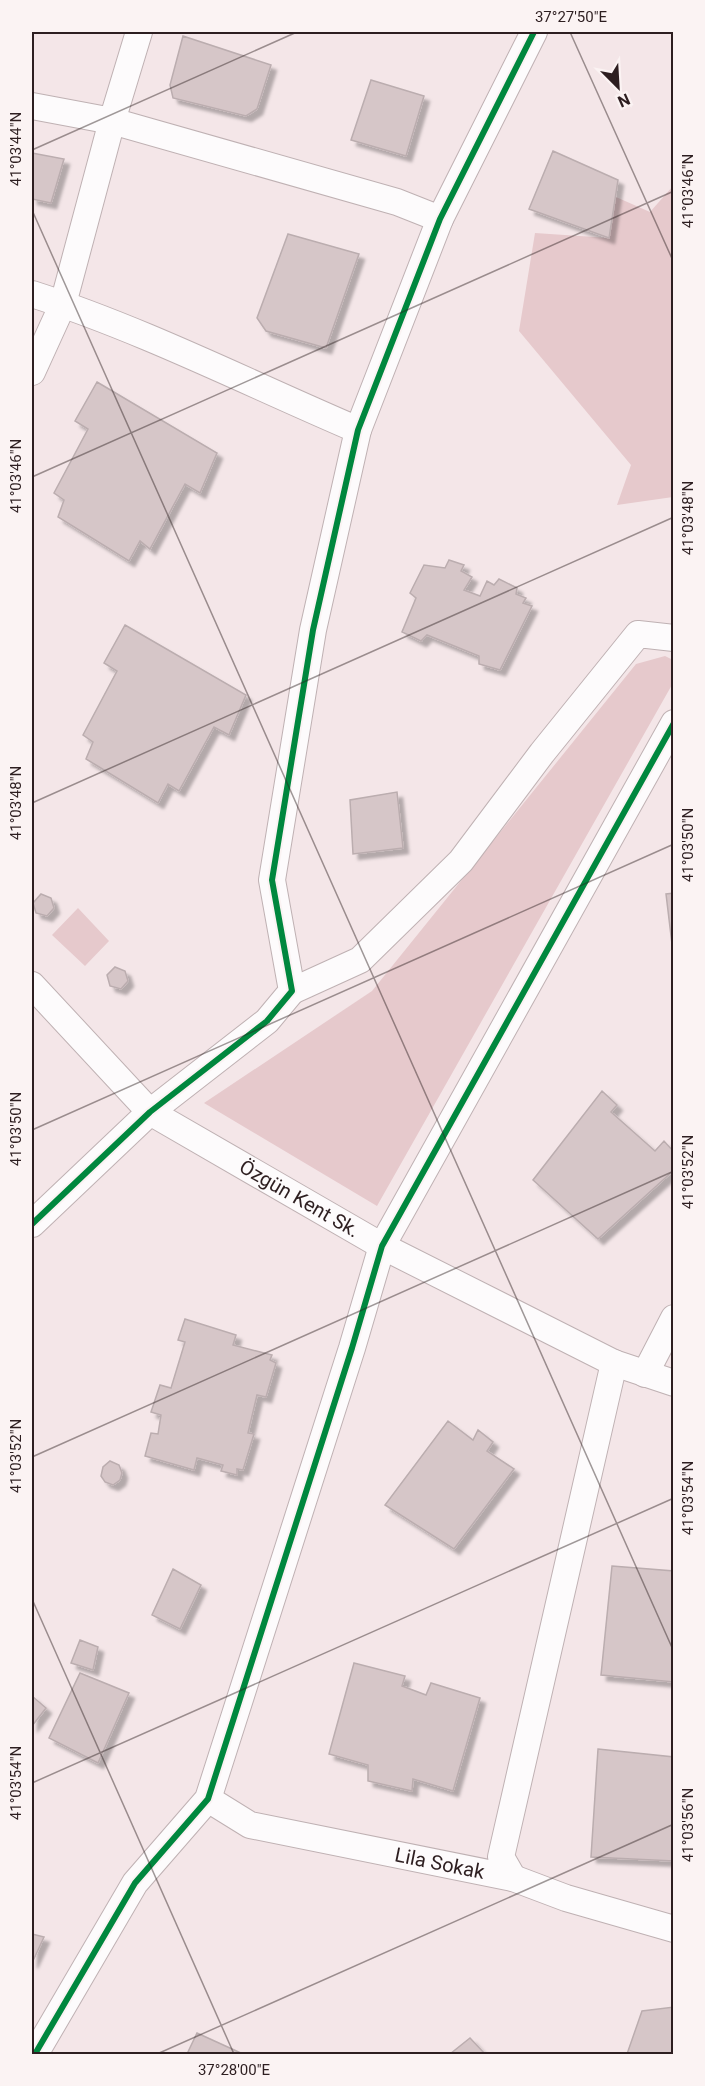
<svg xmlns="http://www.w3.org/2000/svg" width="705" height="2086" font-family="Roboto,sans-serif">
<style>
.green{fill:#e6c9cc}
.building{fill:#d6c6c8;stroke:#bbadaf;stroke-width:1.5;filter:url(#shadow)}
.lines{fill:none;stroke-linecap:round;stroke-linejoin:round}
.street-casing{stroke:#bfb1b3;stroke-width:28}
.street{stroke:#fdfbfc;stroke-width:26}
.cycleway-casing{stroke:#fbf3f3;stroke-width:10}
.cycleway{stroke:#00873e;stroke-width:6}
.ticks{fill:none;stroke:#2d1e20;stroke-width:1.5;stroke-opacity:0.45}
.labels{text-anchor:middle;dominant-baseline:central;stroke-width:5;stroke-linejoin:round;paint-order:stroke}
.street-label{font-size:20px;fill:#2d1e20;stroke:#fbf3f3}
.neatline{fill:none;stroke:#2d1e20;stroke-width:2}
.ticks-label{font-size:15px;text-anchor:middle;fill:#2d1e20}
</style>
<defs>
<filter id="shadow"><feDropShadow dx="5.5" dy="5.5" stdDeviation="1.5" flood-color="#0004"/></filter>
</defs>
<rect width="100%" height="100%" fill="#f4e6e8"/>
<path class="green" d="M673,186V497L617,505L631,465L519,331L535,233L609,238L616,197L650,212Z
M665,656L673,660V683L377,1206L204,1103L372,991L636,664Z
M78,908L109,941L85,966L52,935Z"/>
<path class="building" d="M183,36L271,65L257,109L246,116L173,98L170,85Z
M371,80L424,96L406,156L351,140Z
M553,151L618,180L609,238L529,209Z
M32,153L64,159L51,203L32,199Z
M288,234L359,254L326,348L266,331L257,318Z
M97,382L217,453L200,493L185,484L150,549L140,541L129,561L58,517L64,500L54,493L88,429L75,421Z
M449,560L464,565L461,571L472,577L464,590L480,596L487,581L494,585L499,579L517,588L516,594L526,598L523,603L532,606L500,670L479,664V656L427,635L421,641L402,632L416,598L410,593L424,565L445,568Z
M125,625L246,695L229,735L214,727L179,791L168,784L158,803L86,759L93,742L83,735L117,671L104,663Z
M397,792L403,848L353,854L350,800Z
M674,893V961L666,894Z
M41,894L51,898L54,908L47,916L36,913L33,903Z
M115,967L125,971L128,981L121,989L110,986L107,975Z
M602,1091L617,1105L611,1112L655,1151L664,1141L674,1152V1170L598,1239L533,1180Z
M185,1319L236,1335L233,1345L272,1355L270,1360L276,1363L266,1397L257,1395L248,1433L254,1434L243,1470L237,1469V1475L221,1471L223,1465L197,1458L194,1470L145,1456L151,1433L158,1434L161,1415L151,1412L160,1385L171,1388L185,1342L178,1340Z
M448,1421L473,1440L478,1430L493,1442L487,1451L514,1469L454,1549L385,1505Z
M110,1461L119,1465L122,1473L120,1480L113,1485L105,1482L101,1476L103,1467Z
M612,1566L674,1571V1682L601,1675Z
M173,1569L201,1585L180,1629L152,1615Z
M80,1640L98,1647L93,1670L71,1663Z
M354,1663L405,1676L402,1686L426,1695L431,1683L480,1698L453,1791L413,1779L412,1791L368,1781V1765L329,1754Z
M80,1673L129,1693L98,1763L49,1738Z
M32,1696L46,1708L32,1726Z
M598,1749L674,1757V1861L591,1857Z
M32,1934L44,1937L32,1963Z
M674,2007V2054H627L642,2011Z
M197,2033L243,2054H187Z
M470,2038L485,2054H450Z"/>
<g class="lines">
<defs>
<g id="street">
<path d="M32,106L112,121L397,202L440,219"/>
<path d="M32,294C144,330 250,384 358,430"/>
<path d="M32,372L63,304L112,121L139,32"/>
<path id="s1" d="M32,985L150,1112L382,1246L614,1363L674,1383"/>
<path d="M292,991L360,960L461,861L542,753L638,634L674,638"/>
<path d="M32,1224L150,1112L267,1021L292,991L272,880L313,630L358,430L440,219L534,32"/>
<path d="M645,1374L674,1318"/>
<path id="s2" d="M208,1799L250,1825L513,1878L566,1898L674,1929"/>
<path d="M513,1878L501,1857L614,1363"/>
<path d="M35,2054L135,1883L208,1799L352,1348L382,1246L674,723"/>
</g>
</defs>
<use href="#street" class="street-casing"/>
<use href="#street" class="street"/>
<defs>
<path id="cycleway" d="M32,1224L150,1112L267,1021L292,991L272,880L313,630L358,430L440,219L534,32
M35,2054L135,1883L208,1799L352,1348L382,1246L674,723"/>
</defs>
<use href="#cycleway" class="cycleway-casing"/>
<use href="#cycleway" class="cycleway"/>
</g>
<path class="ticks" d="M570,32L674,263M32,150L297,32M32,210L674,1652M32,477L674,191M32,803L674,517M32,1130L674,844M32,1457L674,1171M32,1599L234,2054M32,1783L674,1498M157,2054L674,1824"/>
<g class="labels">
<g class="street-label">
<text stroke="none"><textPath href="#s1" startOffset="346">Özgün Kent Sk.</textPath></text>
<text stroke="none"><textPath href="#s2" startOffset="243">Lila Sokak</textPath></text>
</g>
</g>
<rect width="705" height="2086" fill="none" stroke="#fbf3f3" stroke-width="66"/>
<g transform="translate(618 87) rotate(156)" stroke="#fbf3f3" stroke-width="4.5" paint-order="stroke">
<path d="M0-4.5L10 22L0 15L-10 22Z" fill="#2d1e20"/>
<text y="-9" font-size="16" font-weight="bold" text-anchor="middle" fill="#2d1e20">N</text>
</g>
<rect x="33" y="33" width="639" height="2020" class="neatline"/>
<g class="ticks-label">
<text x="571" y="22">37°27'50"E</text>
<text transform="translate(16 149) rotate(-90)" y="5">41°03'44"N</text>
<text transform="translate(688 191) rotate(-90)" y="5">41°03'46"N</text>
<text transform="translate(16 476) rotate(-90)" y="5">41°03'46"N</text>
<text transform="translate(688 518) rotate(-90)" y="5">41°03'48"N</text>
<text transform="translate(16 803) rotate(-90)" y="5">41°03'48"N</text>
<text transform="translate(688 845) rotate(-90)" y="5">41°03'50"N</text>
<text transform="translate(16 1129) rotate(-90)" y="5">41°03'50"N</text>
<text transform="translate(688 1172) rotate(-90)" y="5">41°03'52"N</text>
<text transform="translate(16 1456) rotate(-90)" y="5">41°03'52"N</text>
<text transform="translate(688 1498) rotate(-90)" y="5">41°03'54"N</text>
<text transform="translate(16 1783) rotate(-90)" y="5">41°03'54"N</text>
<text transform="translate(688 1825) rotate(-90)" y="5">41°03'56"N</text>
<text x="234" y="2075">37°28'00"E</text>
</g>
</svg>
